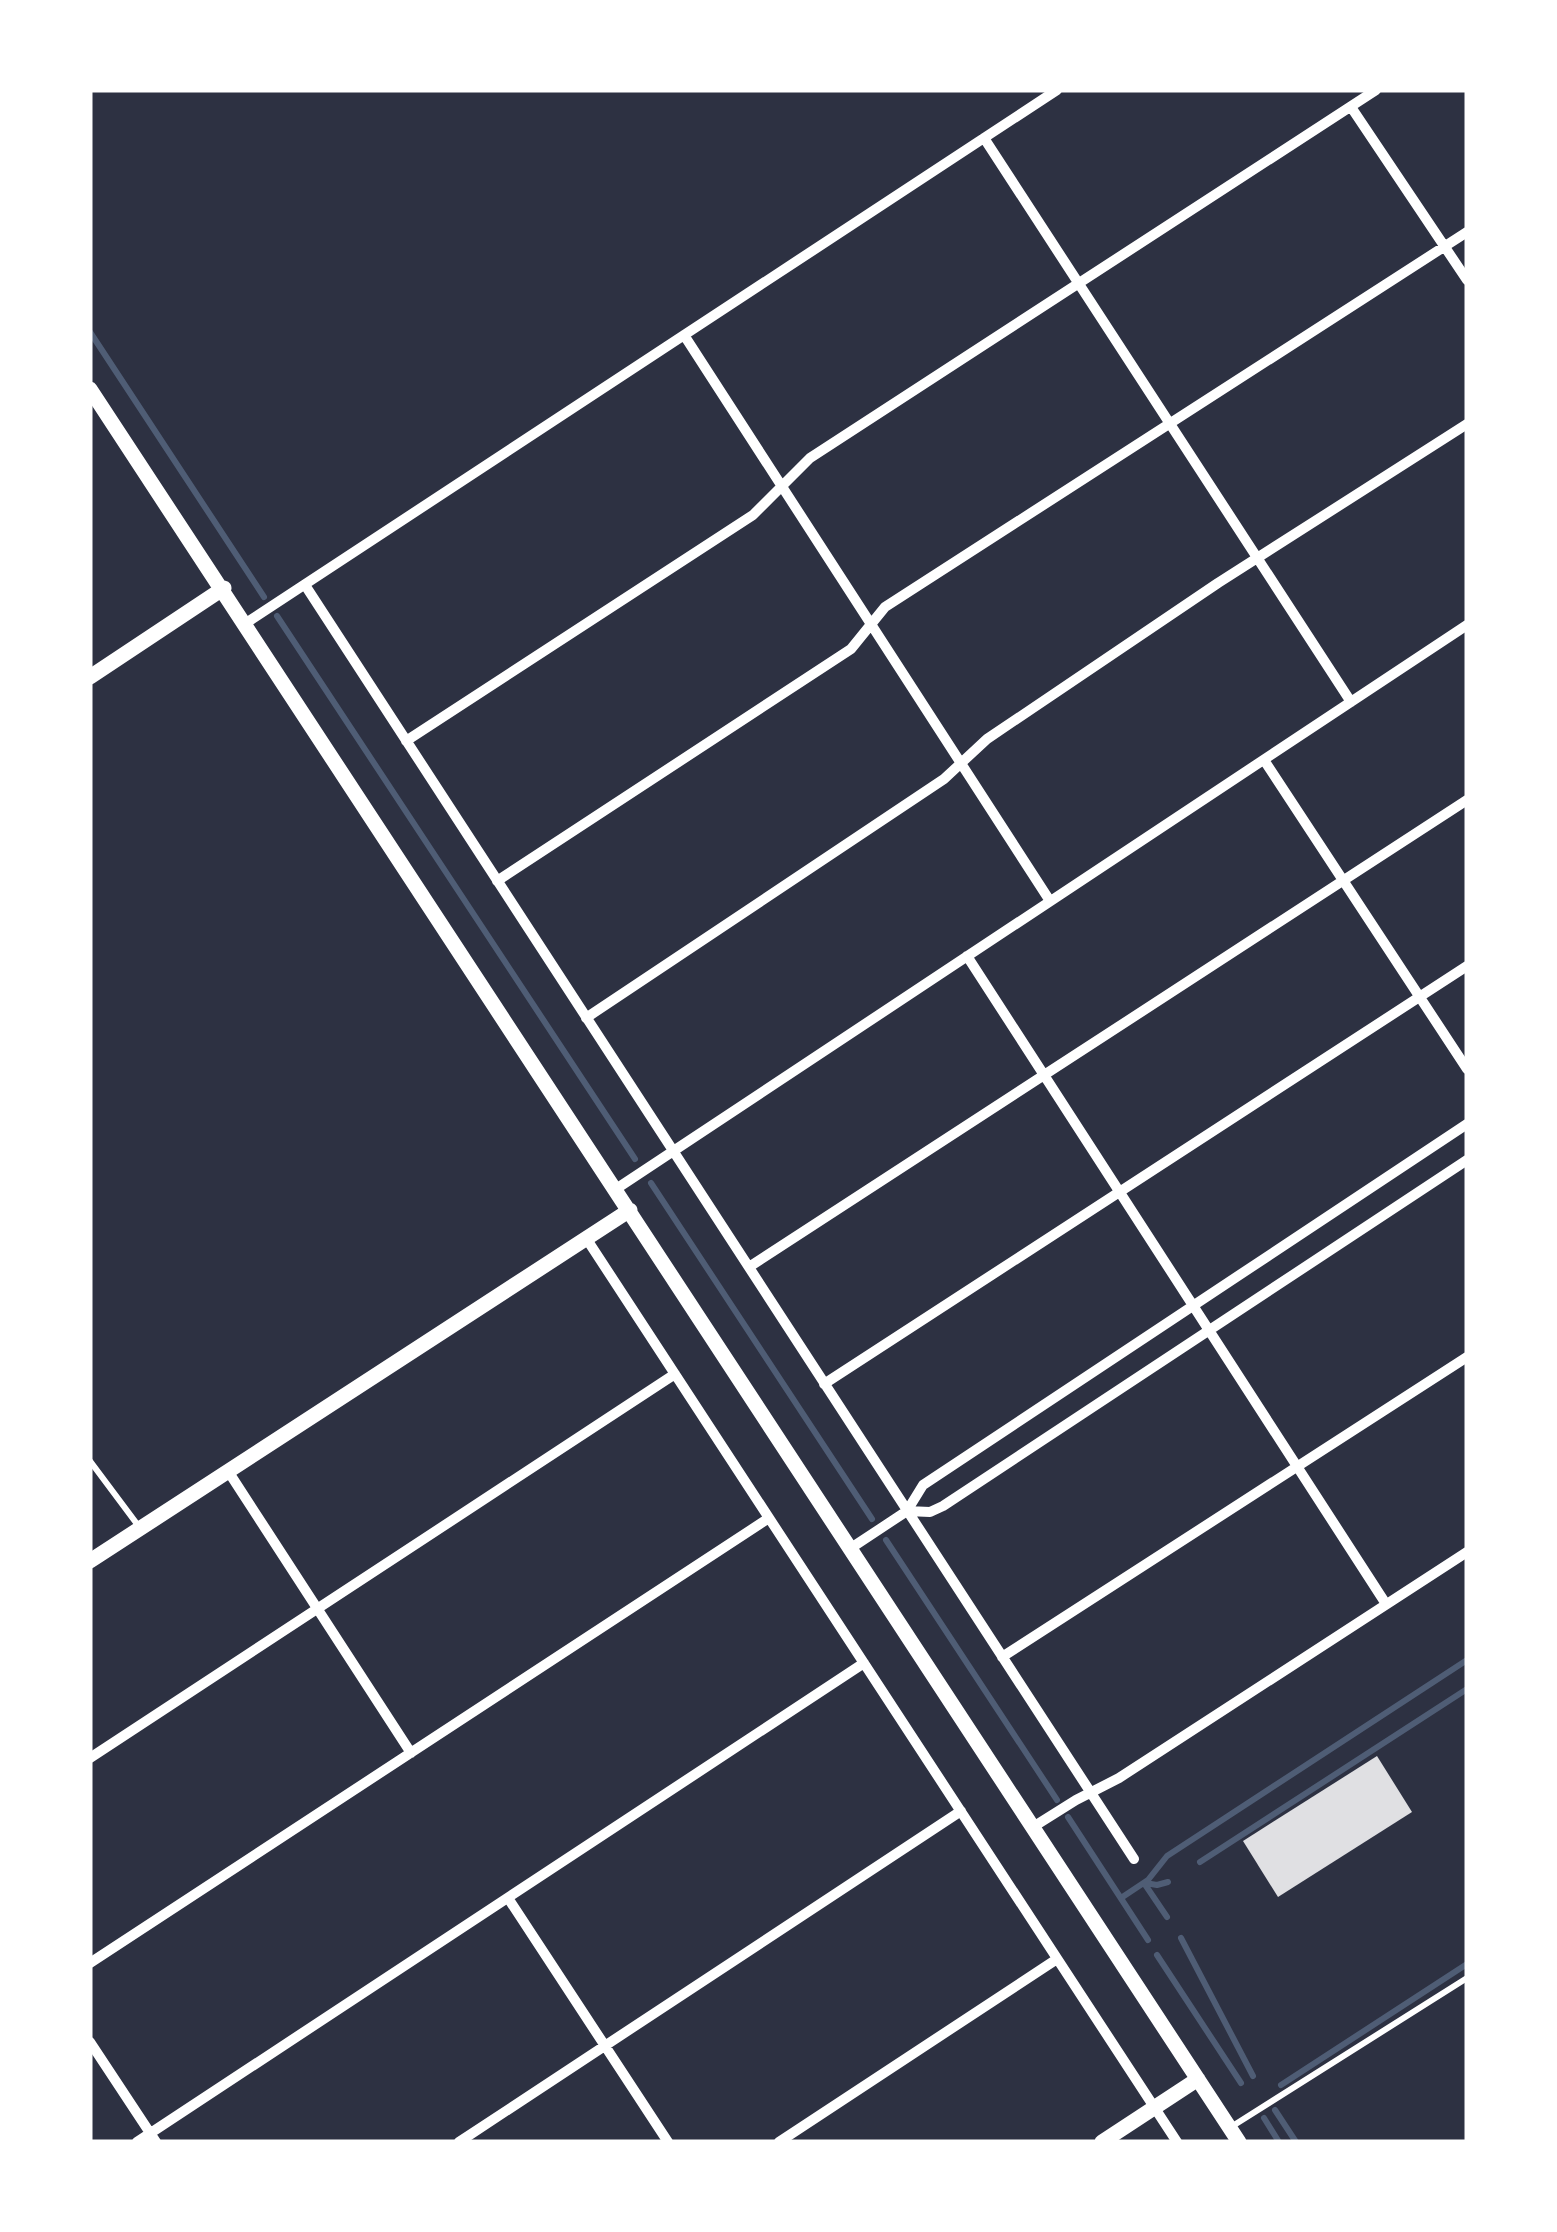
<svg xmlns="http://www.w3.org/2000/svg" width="1557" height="2232" font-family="Rubik,sans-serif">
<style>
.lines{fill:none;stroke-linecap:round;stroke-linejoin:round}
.stream{stroke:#4f5d75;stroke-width:6}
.building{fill:#e0e0e3}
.service{stroke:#fff;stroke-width:6}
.minor{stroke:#fff;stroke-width:10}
.tertiary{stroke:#fff;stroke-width:15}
</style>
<rect width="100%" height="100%" fill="#2d3142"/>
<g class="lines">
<path class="stream" d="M90,332L264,597
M277,616L635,1159
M651,1183L872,1519
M886,1540L1057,1800
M1068,1817L1148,1940
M1200,1862L1467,1689
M1144,1883L1167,1917
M1145,1883L1157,1885L1168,1882
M1121,1898L1148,1880L1167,1856L1467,1660
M1181,1938L1253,2076
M1157,1955L1241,2083
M1281,2085L1467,1964
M1275,2110L1296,2142
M1264,2118L1279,2142"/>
</g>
<path class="building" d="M1377,1756L1412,1812L1278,1897L1243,1841Z"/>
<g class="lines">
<path class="service" d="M90,1461L140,1528
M1231,2127L1467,1978"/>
<path class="minor" d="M1351,107L1467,280
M984,138L1351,702
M684,335L1050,901
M305,585L1134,1859
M246,623L1057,90
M406,741L753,515L810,458L1376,90
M1264,760L1467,1069
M497,881L851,649L885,607L1467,232
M967,956L1386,1604
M586,1018L944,779L987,739L1218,583L1467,424
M616,1189L1467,625
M586,1238L1177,2142
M749,1267L1467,800
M824,1384L1467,966
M228,1471L411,1753
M907,1511L930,1512L943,1506L1467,1160
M851,1548L907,1511L923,1485L1467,1124
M1002,1657L1467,1357
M90,1758L675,1374
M1033,1827L1076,1800L1119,1778L1467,1552
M508,1898L668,2142
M90,1963L769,1518
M90,2042L156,2142
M137,2142L864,1663
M459,2142L961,1811
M779,2142L1057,1959"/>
<path class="tertiary" d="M90,389L1239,2142
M90,677L224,588
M90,1561L630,1210
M1102,2142L1198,2079"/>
</g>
<rect width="1557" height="2232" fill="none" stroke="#ffffff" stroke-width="185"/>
</svg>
